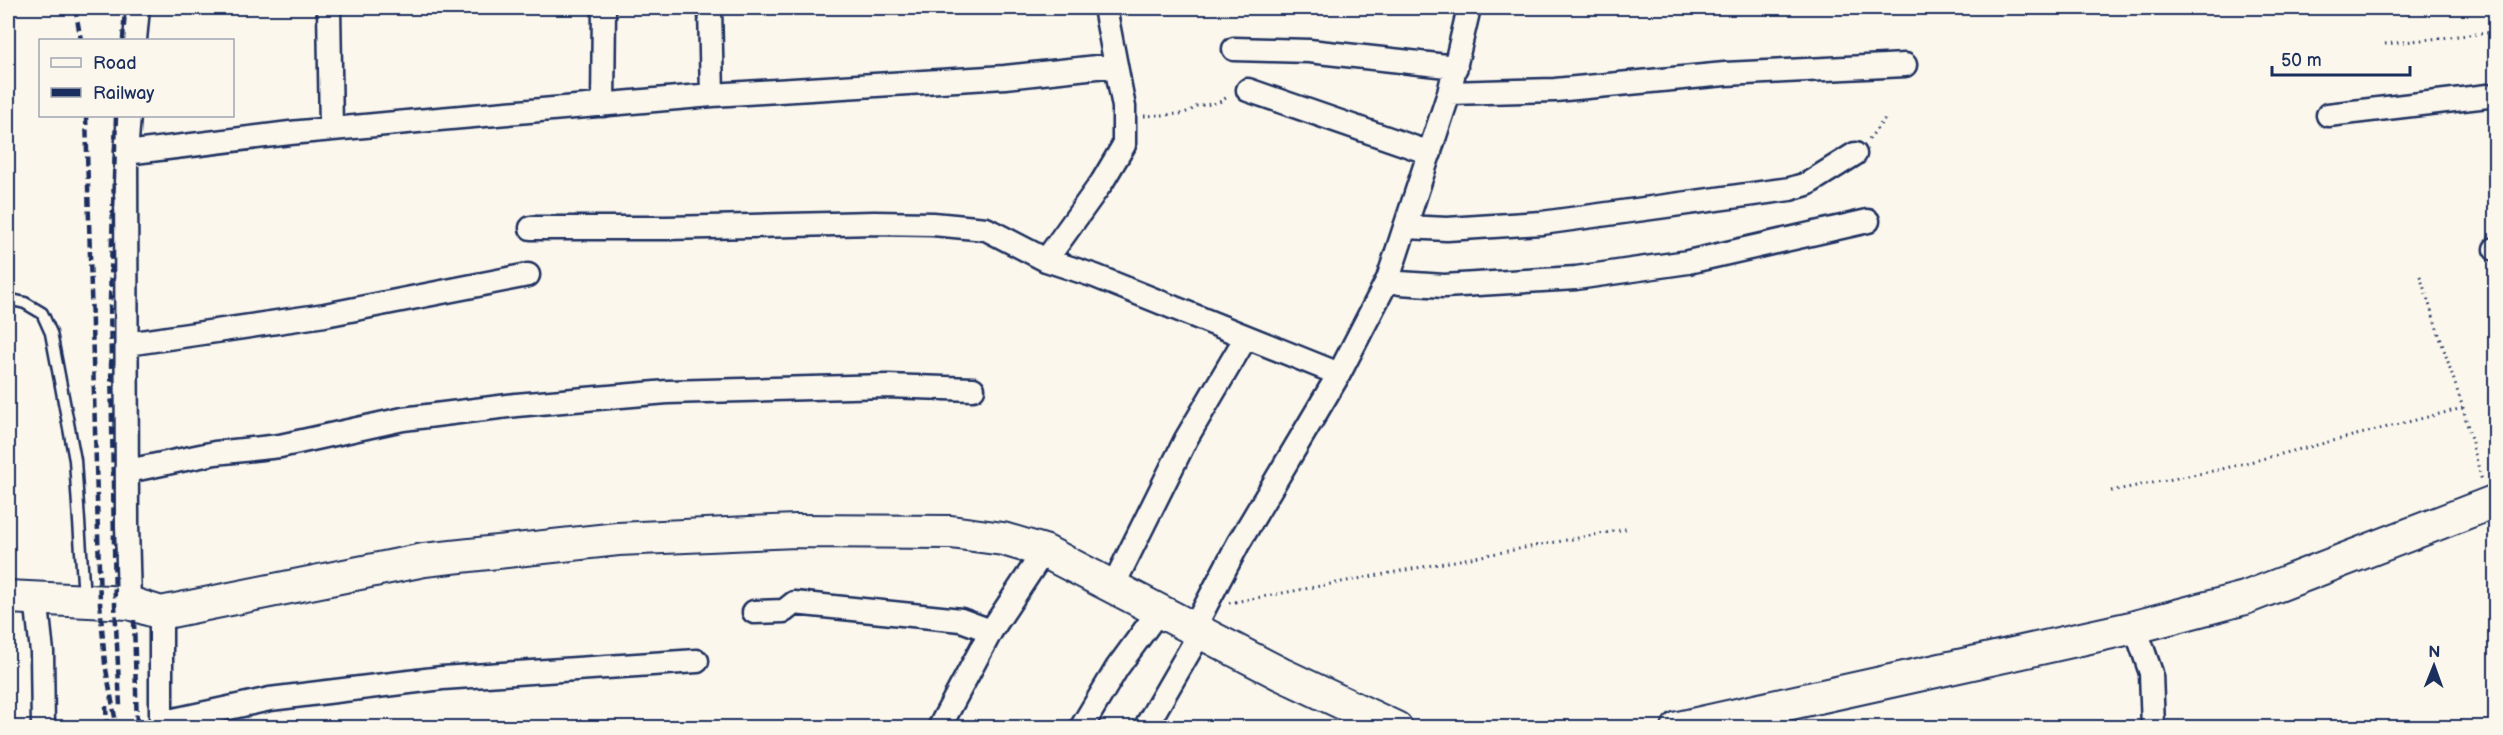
<svg xmlns="http://www.w3.org/2000/svg" width="2503" height="735" font-family="'Balsamiq Sans',sans-serif">
<style>
.lines{fill:none;stroke-linecap:round;stroke-linejoin:round}
.lane-casing{stroke:#1b2f5e;stroke-width:15}
.street-casing{stroke:#1b2f5e;stroke-width:27}
.secondary-casing{stroke:#1b2f5e;stroke-width:36}
.path{stroke:#1b2f5e;stroke-width:3;stroke-dasharray:1.5 4.5;stroke-linecap:butt}
.lane{stroke:#fbf7ec;stroke-width:10}
.street{stroke:#fbf7ec;stroke-width:22}
.secondary{stroke:#fbf7ec;stroke-width:32}
.rail{stroke:#1b2f5e;stroke-width:4.5;stroke-dasharray:9 4.5;stroke-linecap:butt}
</style>
<rect width="100%" height="100%" fill="#fbf7ec"/>
<filter id="ink" filterUnits="userSpaceOnUse"><feTurbulence type="fractalNoise" baseFrequency=".0167" numOctaves="2"/><feDisplacementMap in="SourceGraphic" scale="12" xChannelSelector="R" yChannelSelector="G"/><feConvolveMatrix kernelMatrix="1 2 1 2 8 2 1 2 1" color-interpolation-filters="sRGB"/></filter>
<g filter="url(#ink)">
<g class="lines">
<defs>
<path id="lane" d="M8,299L25,303L42,313L51,333L75,460L84,598"/>
<path id="street" d="M329,8L331,129
M710,8L712,95
M135,40L138,8
M1234,49L1309,51L1456,67
M1248,90L1430,153
M1449,93L1555,90L1725,74L1905,65
M603,105L604,8
M2328,115L2496,95
M126,153L129,116
M1406,227L1447,229L1542,223L1790,189L1807,184L1855,154
M531,228H667L874,223L933,224L986,229L1046,260L1095,276L1339,374
M2495,249H2496
M1046,260L1102,182L1124,145V107L1105,8
M1388,279L1400,283L1444,286L1576,278L1688,262L1868,221
M127,344L325,315L528,275
M128,471L215,453L280,446L403,419L516,405L667,392L887,386L973,389
M1112,588L1186,439L1246,337
M36,597L42,652L43,728
M129,603L127,525L126,153L290,133L439,119L712,95L1005,77L1115,65
M754,612L784,611L794,603L961,620L991,631
M2135,627L2151,673L2153,728
M1193,630L1238,544L1339,374L1388,279L1449,93L1469,8
M160,723L270,699L442,678L697,661
M161,728V613
M939,728L991,631L1044,551
M1081,728L1117,668L1158,612
M1145,728L1200,633"/>
<path id="secondary" d="M8,597L129,603L161,613L424,560L618,539L796,531L951,532L1003,539L1044,551L1281,674L1396,728
M1678,728L2135,627L2245,598L2496,501"/>
</defs>
<use href="#lane" class="lane-casing"/>
<use href="#street" class="street-casing"/>
<use href="#secondary" class="secondary-casing"/>
<path class="path" d="M1998,13L2076,8
M2385,44L2496,32
M1144,116L1180,114L1190,111L1197,106L1218,103L1229,96
M1869,139L1886,117
M2420,276L2463,408L2482,481
M2111,491L2218,470L2463,408
M1229,603L1626,529"/>
<use href="#lane" class="lane"/>
<use href="#street" class="street"/>
<use href="#secondary" class="secondary"/>
<path class="rail" d="M75,8L81,40
M123,40L125,8
M86,116L100,603L105,664L117,728
M116,116L110,300L115,604L120,706
M134,620L137,728
M106,706L107,728"/>
</g>
</g>
<rect width="2503" height="735" fill="none" stroke="#fbf7ec" stroke-width="30"/>
<rect x="15" y="15" width="2473" height="705" fill="none" stroke="#1b2f5e" stroke-width="2" filter="url(#ink)"/>
<rect x="39" y="39" width="195" height="78" fill="#fbf7ec" stroke="#a1a7b3" stroke-width="1.5"/>
<rect x="51" y="58" width="30" height="9" fill="#fbf7ec" stroke="#a1a7b3" stroke-width="1.5"/>
<text x="93" y="69" font-size="18" fill="#1b2f5e">Road</text>
<rect x="51" y="88" width="30" height="9" fill="#1b2f5e" stroke="#a1a7b3" stroke-width="1.5"/>
<text x="93" y="99" font-size="18" fill="#1b2f5e">Railway</text>
<g transform="translate(2434 666) rotate(1)" stroke="#fbf7ec" stroke-width="4.5" paint-order="stroke">
<path d="M0-4.5L10 22L0 15L-10 22Z" fill="#1b2f5e"/>
<text y="-9" font-size="16" font-weight="bold" text-anchor="middle" fill="#1b2f5e">N</text>
</g>
<path d="M2272 66v9h138v-9" fill="none" stroke="#1b2f5e" stroke-width="3"/>
<text x="2281" y="66" font-size="18" fill="#1b2f5e" stroke="#fbf7ec" stroke-width="4.5" paint-order="stroke">50 m</text>
</svg>
